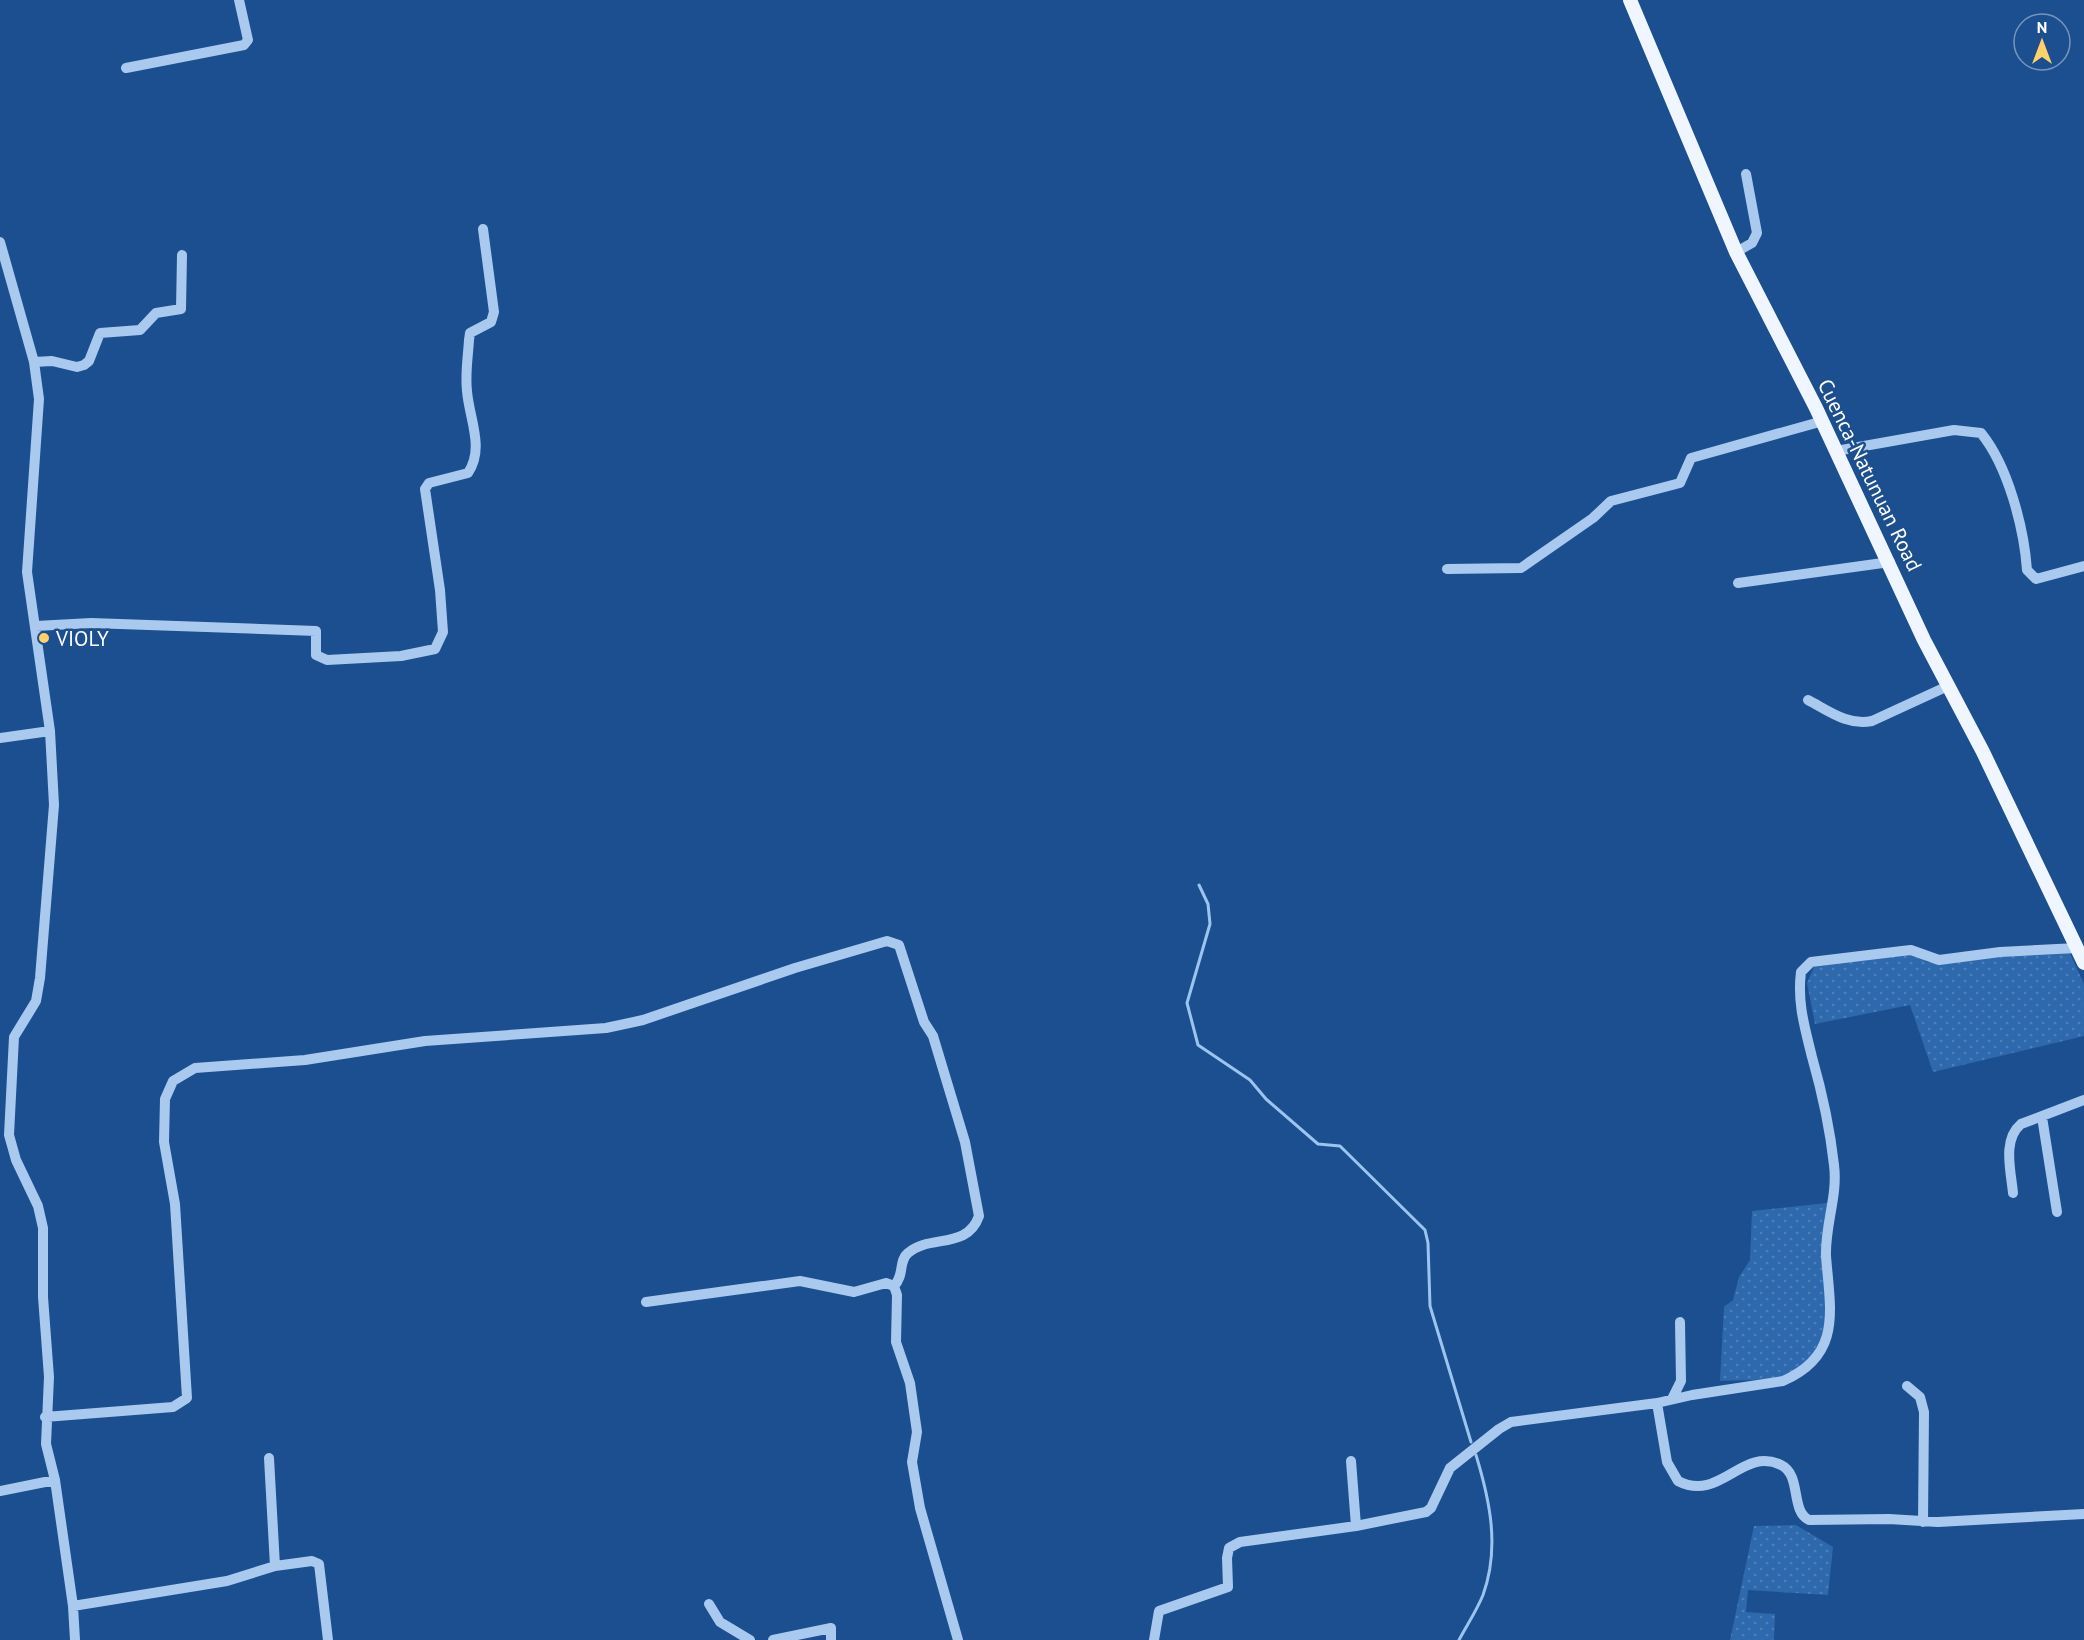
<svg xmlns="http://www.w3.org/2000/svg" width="2084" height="1640" font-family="'PT Sans',sans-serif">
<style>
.grass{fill:url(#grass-dots)}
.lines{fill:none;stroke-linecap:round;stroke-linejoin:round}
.stream{stroke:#9cc4f0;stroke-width:3}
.minor{stroke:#a9c9ee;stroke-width:10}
.major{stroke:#f0f6ff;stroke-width:14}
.poi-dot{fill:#ffd166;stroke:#1b4f8f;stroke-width:2}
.labels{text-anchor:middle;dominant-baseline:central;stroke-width:5;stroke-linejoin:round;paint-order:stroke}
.street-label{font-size:21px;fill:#fff;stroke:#1b4f8f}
.poi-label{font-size:21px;fill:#fff;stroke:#1b4f8f;text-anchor:start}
</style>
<defs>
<pattern id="grass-dots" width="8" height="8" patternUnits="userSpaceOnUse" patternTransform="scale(1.5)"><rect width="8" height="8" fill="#2e69ad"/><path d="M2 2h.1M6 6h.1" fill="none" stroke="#4d80b9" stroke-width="1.8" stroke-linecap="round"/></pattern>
</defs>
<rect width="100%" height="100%" fill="#1b4f8f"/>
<path class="grass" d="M2067,947L2084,984V1036L1933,1072L1910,1005L1815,1024L1807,983L1814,967L1912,951L1927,962H1945Z
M1827,1203C1829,1255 1846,1345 1789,1374C1776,1381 1737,1380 1720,1381L1724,1307L1733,1300L1739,1277L1750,1260L1752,1211Z
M1796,1525L1833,1547L1828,1595L1748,1590L1746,1612L1775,1614L1774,1640H1730L1754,1526Z"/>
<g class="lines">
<path class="stream" d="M1199,885L1208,904L1210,924L1187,1003L1198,1045L1250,1080L1266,1099L1318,1144L1340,1146L1425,1230L1428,1243L1430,1306L1471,1442
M1459,1640C1467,1625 1477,1610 1483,1595C1500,1548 1490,1501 1476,1455"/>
<path class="minor" d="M126,68L244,45L248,40L239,0
M0,242L34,362L39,399L27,572L50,731L54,805L40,978L36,1001L14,1037L9,1135L16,1160L38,1206L43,1228V1297L49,1377L46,1444L55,1480L73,1606L75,1640
M1736,252L1752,243L1757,233L1746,174
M34,362L52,361L77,367L84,365L89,361L100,333L140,330L156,313L181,309L182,255
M1836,451L1954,430L1981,433C2008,466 2024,528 2027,570L2036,579L2084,566
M1447,569L1521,568L1593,518L1611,501L1680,483L1691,458L1823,421
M1738,583L1890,562
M36,626L91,623L316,631V655L327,660L401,656L435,649L443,632L440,590L425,489L429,483L468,473C485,448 469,418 467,391C465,374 468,357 469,340L470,333L491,322L494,312L483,229
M1808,700C1829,711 1848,726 1872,721L1948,686
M0,738L50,731
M2042,1117L2057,1212
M2013,1193C2011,1171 2002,1140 2021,1124L2084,1100
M894,1286L897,1295L896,1342L910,1383L917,1432L912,1462L920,1508L958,1640
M646,1302L800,1281L854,1292L886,1283L894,1286
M1907,1386L1920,1397L1924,1412L1923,1522
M1672,1399L1681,1381L1680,1322
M1657,1403L1667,1462L1678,1481C1720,1503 1742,1446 1781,1465C1802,1475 1790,1511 1809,1520L1889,1519L1938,1522L2084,1514
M45,1417L173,1407L187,1398L175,1204L164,1142L165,1099L173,1081L195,1068L305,1060L425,1041L606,1028L643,1020L795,968L887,941L899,945L924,1022L933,1036L965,1142L979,1216C967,1250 930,1234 908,1253C898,1261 905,1275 894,1286
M269,1458L275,1566L312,1561L319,1564L328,1640
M1351,1461L1356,1526
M0,1491L55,1480
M709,1604L720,1622L750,1640
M73,1606L227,1581L275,1566
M773,1640L831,1628V1640
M1154,1640L1159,1611L1228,1587L1227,1558L1229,1548L1240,1542L1356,1526L1426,1512L1431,1508L1450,1468L1499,1429L1511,1422L1657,1403L1692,1395L1783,1381C1843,1355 1830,1309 1826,1256C1825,1224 1838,1196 1834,1165C1830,1129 1822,1092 1812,1057C1805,1028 1797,1003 1801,972L1811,962L1902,951L1911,950L1939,960L2000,952L2077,948"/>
<path class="major" d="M1630,0L1736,252L1816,408L1924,640L1983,752L2084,963"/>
</g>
<circle class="poi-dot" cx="44" cy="638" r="6"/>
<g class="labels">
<g class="street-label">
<text transform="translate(1870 475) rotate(64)">Cuenca-Natunuan Road</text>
</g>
<g class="poi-label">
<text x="56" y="638">VIOLY</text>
</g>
</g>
<g transform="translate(2042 42)"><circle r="28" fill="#1b4f8f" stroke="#7695bc" stroke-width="1.5"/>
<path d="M0-4.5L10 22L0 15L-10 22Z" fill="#ffd166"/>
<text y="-9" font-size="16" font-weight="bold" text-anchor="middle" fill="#ffffff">N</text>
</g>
</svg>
